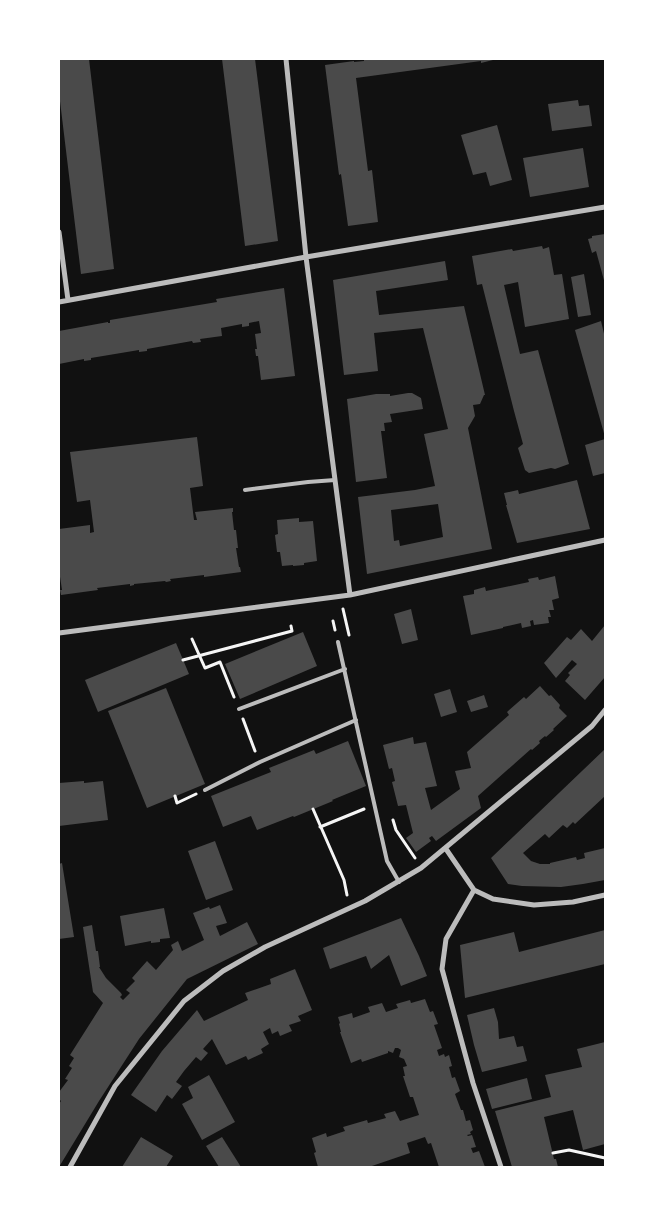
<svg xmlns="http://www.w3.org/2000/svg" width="664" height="1226" font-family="Montserrat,sans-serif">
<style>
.building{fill:#4a4a4a;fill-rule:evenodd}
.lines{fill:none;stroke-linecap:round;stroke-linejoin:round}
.path{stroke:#f5f5f5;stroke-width:3}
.service{stroke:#bcbcbc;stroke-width:4}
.minor{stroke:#bcbcbc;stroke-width:5}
</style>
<rect width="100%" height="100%" fill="#111"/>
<path class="building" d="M59,59H89L114,269L81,274L59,93Z
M222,59H255L278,241L245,246Z
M364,59H493V60L481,63V61L356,78L368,171L372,170L378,222L348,226L341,174L339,175L325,65L354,61V62L364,61Z
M578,100L579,106L589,105L592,126L552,131L548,104Z
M497,125L512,180L490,186L486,172L473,175L461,135Z
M583,148L589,187L530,197L523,158Z
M605,234V284L596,251L592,253L588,239L592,238V236Z
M542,246L543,249L549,247L554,275L562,274L569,319L525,327L518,282L504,285L520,354L538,350L569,464L555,469L551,468L529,473L525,470L518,448L523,444L514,411L482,284L477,285L472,256L512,249L513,251Z
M445,261L448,280L376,291L379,315L464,306L485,395H484L480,404L473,405L475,416L468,428L492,549L367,574L358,497L415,490L435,486L424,434L448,429L423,328L374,333L378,371L344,375L333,280ZM438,504L443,537L400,546L399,540L394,541L391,510Z
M584,274L591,315L578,317L571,277Z
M284,288L295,376L261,380L258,356H256L255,349H257L255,334L261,333L259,321L249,323V326L242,327V324L221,328L222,336L200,339L201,342L193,343L192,341L147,349V351L139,352V350L91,358V360L84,361V359L59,364V331L108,322V323H110V320L217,302L216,299Z
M601,321L605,338V437L575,330Z
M408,393H412L421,398L423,409L390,414L392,422L384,423L385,431H381L387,478L356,482L347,399L376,394H390V396Z
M197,437L203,486L190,488L194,520H197L195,512L233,508V512H232L234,530H236L238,548H236L239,567H240L241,572L204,577V575L170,579L171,581L166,582L165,581L134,584V585L130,586V584L97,588L98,590L61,595L60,590H62L59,570V529L90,525V533L94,532L90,500L77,502L70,452Z
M605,439V473L593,476L585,445Z
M577,480L590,529L517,543L506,505H507L504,493L518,490L519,494Z
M299,518V522L313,521L317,561L304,563V565L293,566V565L282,566L280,552H277L275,535L278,534L277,520Z
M555,576L559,598L552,600L554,610H549L551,617H548L549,623L534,625L533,620L530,621L531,626L522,628L521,623L503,627V628L471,635L463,596L474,594V590L485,587L486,591L529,582L528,579L538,577L539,580Z
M411,609L418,640L402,644L394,614Z
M605,625V677L585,700L565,681L570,675L568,673L577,664L572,660L556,678L544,663L567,637L571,640L581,629L592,641Z
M303,632L317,666L240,699L225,664Z
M176,643L189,674L98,712L85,680Z
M540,686L549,696L551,695L560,705L559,708L567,716L553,729L554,730L546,737L545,736L539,741L540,743L532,750L531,749L478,796L481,808L436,841L432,836L429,838L431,841L416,852L406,838L413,833L406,805L398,806L392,782L395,781L392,768L389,769L383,745L413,737L414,744L426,742L437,786L425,788L431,810L460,789L455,771L471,768L467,752L509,715L507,712L524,697L526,699Z
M166,688L205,784L147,808L108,711Z
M450,689L457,712L441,717L434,694Z
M484,695L488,707L471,712L467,701Z
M348,741L366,786L332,800L333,801L294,817L293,816L257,830L251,816L223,827L211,796L271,772L269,768L314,750L316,754Z
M605,749V796L575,824L573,822L567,828L563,825L549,838L545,834L523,853L531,861L540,864H550V863L576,857L577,860L585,858L584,853L605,848V880L583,884L561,887L522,886L508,884L491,858Z
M84,781V783L103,781L108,820L59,826V783Z
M215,841L233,890L206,900L188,851Z
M62,863L74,937L59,939V864Z
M220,905L227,923L216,926L220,936L247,922L258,944L187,979L139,1039L99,1101L59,1167V1104L61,1101L59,1099V1092L68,1080L65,1079L72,1068L69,1066L74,1058L70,1055L103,1003L93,992L83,927L92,925L96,951H98L100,967H99L106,978L121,993L122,995L120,997L123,1000L130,993L126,990L135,981L132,978L147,961L156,970L173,950L171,945L178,941L182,951L204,940L193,913L209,907L210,909Z
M164,908L170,938L160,939V942L151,943V941L125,946L120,916Z
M401,918L419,956L427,976L401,986L389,955L371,969L366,956L330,969L323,948Z
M605,930V964L465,998L460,945L514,932L519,952Z
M295,969L312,1010L298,1016L301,1021L289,1025L292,1031L280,1036L278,1031L272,1034L270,1028L263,1032L269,1044L261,1049L263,1053L248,1060L246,1056L226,1065L212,1039L203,1049L208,1053L201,1061L196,1057L184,1071L176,1082L182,1086L172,1099L167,1095L156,1112L131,1095L162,1051L197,1010L204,1021L248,1000L245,993L271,984L270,979Z
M425,999L430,1012L433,1011L438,1024L434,1025L442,1048L437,1050L439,1056L444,1054L445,1057L449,1055L452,1066L449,1067L452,1078L455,1077L460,1091L455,1094L461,1110H463L466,1121L470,1120L473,1130L470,1132L471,1134L467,1135L468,1136L472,1135L476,1147L471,1148L473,1153L479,1151L485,1167H439L431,1143L428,1144L425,1137L407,1143L410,1153L369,1167H318L314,1153L316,1152L312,1138L326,1133L327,1137L345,1131L343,1127L367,1120L368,1123L386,1118L384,1114L395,1111L400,1121L419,1115L413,1097H410L403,1076H405L403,1067L407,1066L404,1059L399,1057L401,1050L398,1048H395L393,1053L388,1051V1053L362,1062L361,1059L351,1063L340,1032H341L339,1024L340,1023L338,1017L352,1013L353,1018L370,1012L368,1007L382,1003L386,1012L398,1008L396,1004L410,1000L411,1003Z
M494,1008L498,1022L499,1039L514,1036L517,1047L523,1046L527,1061L482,1072L474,1045L467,1015Z
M605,1042V1084H604L605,1091V1144L583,1150L573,1110L544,1117L554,1159H556L558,1167H512L495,1111L551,1097L545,1075L582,1067L577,1049Z
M209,1075L235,1122L202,1140L182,1104L193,1098L188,1087Z
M527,1078L532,1099L492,1109L486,1089Z
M141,1137L173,1156L166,1167H122Z
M222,1137L241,1167H219L206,1146Z"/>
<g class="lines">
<path class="path" d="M343,609L349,635
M333,621L335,630
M192,639L205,668L220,662L234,697
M183,660L292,631L291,626
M243,719L255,751
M175,796L177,803L196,794
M313,809L344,880L347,895
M393,820L396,830L415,858
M320,827L364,809
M553,1153L569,1150L605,1158"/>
<path class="service" d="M245,490L308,482L335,480
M338,642L387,861L399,882
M239,709L345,669
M205,790L260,762L356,720"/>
<path class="minor" d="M286,59L306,257L350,595
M59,232L68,300
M59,302L306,257L605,207
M59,633L350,595L605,540
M446,849L474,890L493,899L534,905L573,902L605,895
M474,890L446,939L442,969L473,1083L501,1167
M70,1167L115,1086L184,1001L223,971L265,947L365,901L421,868L592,726L605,710"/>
</g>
<rect width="664" height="1226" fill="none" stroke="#ffffff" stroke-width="120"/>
</svg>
